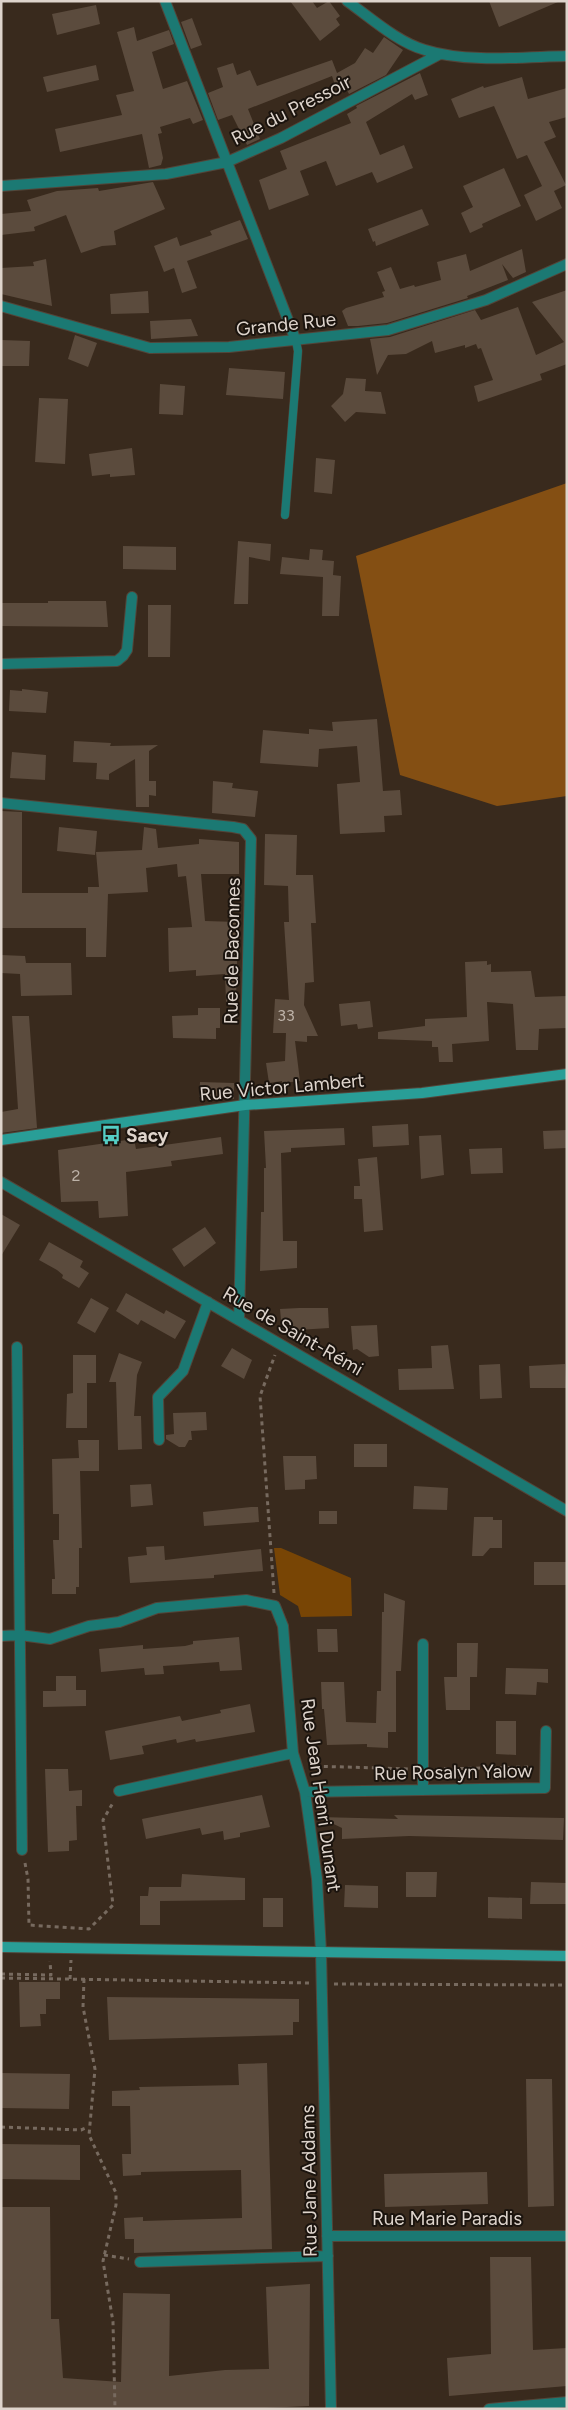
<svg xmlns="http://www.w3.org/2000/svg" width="568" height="2410" font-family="Figtree,sans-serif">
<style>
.green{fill:#784505}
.forest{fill:#844f13}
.building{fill:#5b4b3d}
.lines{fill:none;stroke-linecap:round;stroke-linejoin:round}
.lane-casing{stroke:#534539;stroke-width:9}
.street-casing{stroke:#534539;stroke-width:12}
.secondary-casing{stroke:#534539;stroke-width:12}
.path{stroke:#776a5f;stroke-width:3;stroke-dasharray:4 4;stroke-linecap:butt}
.lane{stroke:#1b7973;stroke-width:8}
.street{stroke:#1b7973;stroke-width:10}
.secondary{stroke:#299e97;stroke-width:10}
.labels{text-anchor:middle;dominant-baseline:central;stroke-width:4;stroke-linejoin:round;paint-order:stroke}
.number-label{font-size:16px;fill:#bdb2a8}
.street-label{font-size:19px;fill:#ded4cc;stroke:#1b140e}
.poi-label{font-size:19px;font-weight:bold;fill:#ded4cc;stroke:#1b140e;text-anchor:start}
</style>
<rect width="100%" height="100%" fill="#392a1d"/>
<path class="green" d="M274,1548H281L351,1578L352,1616L301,1617L298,1606L280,1595Z"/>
<path class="forest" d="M567,483V796L497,806L400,775L356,556Z"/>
<path class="building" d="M290,1H312L317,8L329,1L340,16L336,19L340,25L320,41Z
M489,1H558V2L499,27Z
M96,5L100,24L57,35L52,14Z
M192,18L202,45L191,49L181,22Z
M134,27L137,41L169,30L174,44L152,52L163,89L187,81L203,120L193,124L190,118L160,127L162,133L158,134L163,158L161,165L149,168L142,134L60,152L55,129L122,115L116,95L134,91L117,32Z
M384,37L403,50L386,75L349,94L344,84L336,88L332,76L248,109L260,139L247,145L232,115L218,120L208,93L223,87L217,68L233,63L237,75L250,70L257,86L332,60L337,73L355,63L365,48L373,53Z
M96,65L99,80L47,92L43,77Z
M420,73L428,95L415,100L412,94L366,122L380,155L404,145L413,168L377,183L372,172L336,186L326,161L300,171L309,195L269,210L259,180L287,169L280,151L351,123L347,114L357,108L356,106Z
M522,77L528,99L567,88V117L549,122L556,137L544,142L566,185L554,191L562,208L536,221L524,195L542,186L527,155L517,159L494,106L459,118L451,99L483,86L484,88Z
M504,168L521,206L482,224L483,227L470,233L461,213L473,207L463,186Z
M153,182L165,209L114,231L116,245L102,246L81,253L66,215L34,227L35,231L1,235V214L31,211L27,200L57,191L98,188L99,191Z
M422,209L429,225L376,246L375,241L373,242L368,229Z
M240,220L248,239L187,261L197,288L182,293L174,268L164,272L154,246L177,237L180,246L212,235L210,231Z
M522,249L526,272L513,278L502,264L508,280L467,296L468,298L387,323L358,326H348L342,311L346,308L384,297L382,292L385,291L377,272L391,267L400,289L414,285L415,287L441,280L437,262L466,254L470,271Z
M46,259L52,306L1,294V268L34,266L33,262Z
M567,290V364L540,374L542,380L478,402L474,386L493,380L481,348L478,349L476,344L465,348V345L435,353L432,341L406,354L388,355L377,375L370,339L390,337L475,310L481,320L518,307L536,355L564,342L532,302Z
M148,291L149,313L111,314L110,294Z
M191,319L198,336L151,339L150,321Z
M75,335L97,343L88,367L68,359Z
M1,340L30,341L29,366H1Z
M229,368L285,372L283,399L226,395Z
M346,378L366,379L365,391L381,392L386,414L356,412L345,422L331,406L343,394Z
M160,384L185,386L183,415L159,414Z
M39,398L68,399L65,464L35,462Z
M132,448L135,475L110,477V474L92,476L89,454Z
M316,458L335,460L332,494L314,492Z
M238,541L271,544L270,561L249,557L248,604H234Z
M123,546L176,547V570L123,569Z
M310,549L323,550L322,560L334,561L333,575L341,576L339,616H322L323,577L280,574L282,557L309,560Z
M48,601H106L108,627L1,626V603H48Z
M148,605H171L170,657H148Z
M22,689L48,692L46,713L9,711L10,690L22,691Z
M377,719L383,791L400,790L402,815L384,816L385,832L340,834L337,784L360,782L357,746L319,749L318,767L260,763L263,730L309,734V729L333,731L332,722Z
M74,741L111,743L110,746L158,745L149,751V781H156V796L149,795V807H136L135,759L109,774V780L96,779L97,763L73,762Z
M12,752L46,755L45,780L10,778Z
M213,781L233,783L232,788L258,791L255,817L212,813Z
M1,811L22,812V893H88V887H99L96,852L142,850L144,827L156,829L158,848L199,844V839L239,842V874H201L205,921L238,922L236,1002H226L225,974L196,976V970L169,972L168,928L192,927L186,876L178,877L177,864L146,868L148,892L108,894L106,957H86V928H1Z
M59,827L97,831L95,855L57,851Z
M265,834L297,835L296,875H313L316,923H311L314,982L305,983L304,1005L318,1036H307V1042L295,1041L300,1081L282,1083V1081L269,1083L266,1063L285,1061L286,1033H273L275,999L289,1000L284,922H289L288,886L264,885Z
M1,955L25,956L26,963H71L72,995L21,996L20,974L1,973Z
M487,961V965L491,964V972L531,971L535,997L567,996V1028L539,1029L538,1050H516L513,1004L487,1002L489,1041L452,1044L453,1062H439L438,1047H432V1041L378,1039V1032L425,1026V1019L467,1017L465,962Z
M370,1001L373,1027L358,1029L357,1024L341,1026L339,1004Z
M198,1008H220V1028H216V1039L173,1038L172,1016L198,1015Z
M12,1016H29L37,1128L1,1133V1112L18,1109Z
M200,1082L234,1083V1099L199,1097Z
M408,1124L409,1145L373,1147L372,1126Z
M344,1128L345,1145L291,1148V1152L281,1153L283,1241H297V1268L260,1271L261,1212H264V1168H266L264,1131Z
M567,1130V1148L544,1149L543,1131Z
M441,1135L444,1175L421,1179L419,1136Z
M221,1137L223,1154L171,1161L172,1166L126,1172L128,1216L99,1218L98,1201L61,1202L58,1150L134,1139L136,1149Z
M502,1148L503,1173L471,1174L469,1149Z
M377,1157L383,1230L364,1232L362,1199H354V1186H360L358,1159Z
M1,1214L20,1225L1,1256Z
M205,1227L216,1243L184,1267L172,1249Z
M49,1242L83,1261L80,1267L89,1273L79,1288L62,1278L63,1275L57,1270L39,1260Z
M126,1293L164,1314L166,1310L186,1321L175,1339L141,1320L138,1325L116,1311Z
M91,1298L109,1308L95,1333L77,1323Z
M299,1308H328L329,1328L282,1331L280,1309Z
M377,1325L379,1356L369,1357L357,1349L353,1350L351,1326Z
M448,1345L454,1389L399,1390L398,1369L432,1368L431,1346Z
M232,1348L252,1360L244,1379L221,1366Z
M119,1353L142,1362L137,1375L134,1416H141L142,1449L118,1450L116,1382H109Z
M73,1355H96V1383H87V1428H66L67,1394L73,1393Z
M500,1364L502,1398L480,1399L479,1365Z
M565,1364L566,1388H530L529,1366Z
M206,1412L207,1430L191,1431L192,1440H189L185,1447H179L166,1439V1435L174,1434L173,1413Z
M78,1440H99V1471H80L82,1548H79V1587H76V1594H52V1579H55L53,1540H59V1514H53L52,1459L79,1458Z
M354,1444H387V1467H354Z
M283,1456H316L317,1479L305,1480V1489L285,1490Z
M151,1484L153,1505L131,1507L130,1485Z
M414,1486L448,1488L447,1510L413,1509Z
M251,1507H258L259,1522L204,1526L203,1512Z
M319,1511H337V1524H319Z
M474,1517H493V1520H502V1548H490L483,1556H472Z
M164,1546L165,1560L261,1549L263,1571L214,1575V1578L130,1583L128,1557L147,1555L146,1547Z
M534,1562H567V1585H534Z
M384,1593L405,1601L401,1671H396V1732H388V1748L367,1747V1744L327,1745L324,1709H322L321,1682H344L346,1722L376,1723L377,1691H381L382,1612H384Z
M317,1629H337L338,1652H318Z
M239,1637L242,1670L220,1671L219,1662L163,1666L164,1674L145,1675L144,1668L101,1672L99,1649L143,1645V1649L185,1646L193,1644V1641Z
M457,1643H478L477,1677H470V1710H446L444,1677H457Z
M506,1668L548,1669V1683L537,1682L536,1695L505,1694Z
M56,1676H76V1690H86V1706L43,1707V1691H56Z
M250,1704L255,1732L196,1742L195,1739L177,1743L176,1739L142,1746L144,1754L110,1760L105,1731L180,1716L182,1721L221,1713L220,1710Z
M496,1721H516V1755L496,1754Z
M45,1769H68L69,1791L82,1790V1806H76L77,1840L69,1841V1851L48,1852Z
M262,1795L270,1827L240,1833V1837L224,1840L223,1831L202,1835L200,1828L146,1839L142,1819Z
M394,1815L564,1818L563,1840L409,1836L342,1839V1828L319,1817L398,1819Z
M406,1872H437L436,1897H406Z
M182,1874L245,1878V1900L160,1901V1925H140V1896H148L149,1887H181Z
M531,1882L567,1883V1904H530Z
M345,1885L378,1886V1908L344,1907Z
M488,1897L522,1898V1919L488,1918Z
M263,1898H283V1927H263Z
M19,1982H60V1999H46V2014H40L41,2026L20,2027Z
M107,1997L299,1999V2022H293V2035L109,2040Z
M267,2063L272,2249L134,2253V2239H125L124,2218L143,2217V2221L242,2218L241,2170L141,2172V2175L123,2176L122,2154H131L130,2106H112V2091L140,2090L139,2087L239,2085L238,2064Z
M1,2073L70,2074L69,2109L1,2108Z
M526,2079H552L554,2206L528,2207Z
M1,2144L80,2145V2180L1,2179Z
M487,2172L488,2204L385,2207L384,2174Z
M1,2207H50L51,2319H59L63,2378L121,2382L123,2293L170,2294L169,2376L225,2370L269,2369L266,2287L310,2284L309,2406L246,2409H1Z
M490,2257H531L533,2350L567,2348V2386L449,2396L447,2358L491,2354Z"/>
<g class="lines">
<defs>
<path id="lane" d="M285,515L298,351L296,341"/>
<path id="street" d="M165,1L296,341
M347,1C371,18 397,42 425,50C466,63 524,57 567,56
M1,186L166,174L227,162L281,138L440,54
M1,306L150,348L229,347L388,330L486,300L567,264
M1,664L117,661L123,656L127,650L132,597
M1,803L233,827L243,829L251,839L239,1320
M1,1182L567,1511
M17,1347L22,1850
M159,1440L158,1397L183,1371L208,1302
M1,1636L20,1635L50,1639L89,1626L119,1622L157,1608L246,1600L275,1606L283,1626L293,1753L305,1792L310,1827L317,1879L321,1952L331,2409
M423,1644V1790
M119,1791L293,1753
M305,1792L545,1788L546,1731
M327,2236H567
M140,2262L328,2256
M489,2409L567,2402"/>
<path id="secondary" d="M1,1140L245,1105L422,1093L567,1074
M1,1947L567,1956"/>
</defs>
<use href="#lane" class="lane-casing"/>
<use href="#street" class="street-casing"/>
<use href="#secondary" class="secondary-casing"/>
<path class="path" d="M274,1593L260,1396L275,1355
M312,1769L311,1766L410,1769
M436,1769L532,1767
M25,1863L28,1879L29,1925L89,1929L113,1905L103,1820L114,1801
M1,1974L51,1975L50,1961
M1,1978L311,1983
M70,1979L71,1960
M84,1979L83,2007L95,2069L89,2135L116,2193V2205L103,2261L113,2322L115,2409
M334,1984L567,1985
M1,2127L81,2130L88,2127
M104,2255L129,2259"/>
<use href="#lane" class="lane"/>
<use href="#street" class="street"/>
<use href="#secondary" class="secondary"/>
</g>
<defs>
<symbol id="bus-bare" viewBox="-9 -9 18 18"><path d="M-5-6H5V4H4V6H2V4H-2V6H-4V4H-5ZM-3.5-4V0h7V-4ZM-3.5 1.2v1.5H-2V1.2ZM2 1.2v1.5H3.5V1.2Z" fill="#55cec5" stroke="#1b140e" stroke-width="2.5" paint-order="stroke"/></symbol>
</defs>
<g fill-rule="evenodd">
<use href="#bus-bare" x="97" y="1121" width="28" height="28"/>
</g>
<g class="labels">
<g class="number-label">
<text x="286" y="1015">33</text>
<text x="76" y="1175">2</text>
</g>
<g class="street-label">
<text transform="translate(291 110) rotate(-27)">Rue du Pressoir</text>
<text transform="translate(286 324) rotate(-6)">Grande Rue</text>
<text transform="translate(232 951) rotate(-89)">Rue de Baconnes</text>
<text transform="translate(282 1087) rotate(-5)">Rue Victor Lambert</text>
<text transform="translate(293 1331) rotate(30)">Rue de Saint-Rémi</text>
<text transform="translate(453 1772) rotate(-1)">Rue Rosalyn Yalow</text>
<text transform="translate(321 1795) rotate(82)">Rue Jean Henri Dunant</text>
<text transform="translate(309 2181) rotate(-91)">Rue Jane Addams</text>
<text x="447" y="2218">Rue Marie Paradis</text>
</g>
<g class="poi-label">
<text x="126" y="1135">Sacy</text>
</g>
</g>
<rect width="568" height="2410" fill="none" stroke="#ded4cc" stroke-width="5"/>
</svg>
